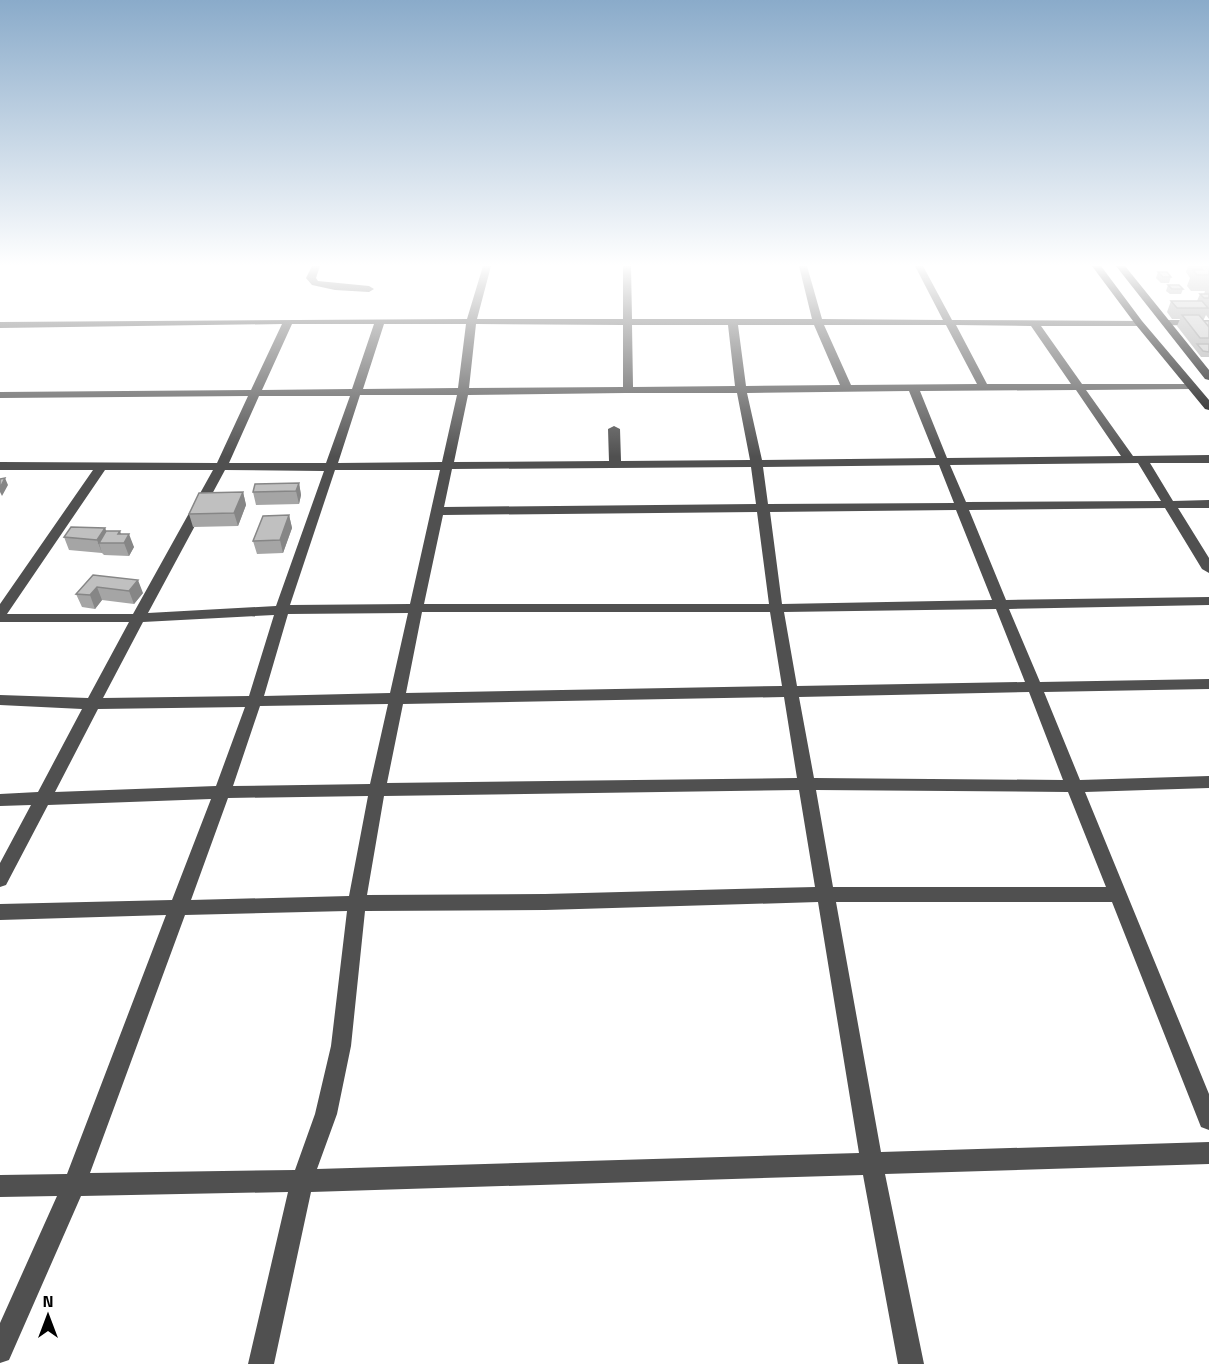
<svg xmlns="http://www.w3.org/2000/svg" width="1209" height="1364" font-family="'Titillium Web',sans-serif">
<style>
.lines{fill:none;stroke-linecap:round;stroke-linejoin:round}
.minor{fill:#505050;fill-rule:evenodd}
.major{fill:#000;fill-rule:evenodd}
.wall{fill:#a5a5a5}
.shaded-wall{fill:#868686}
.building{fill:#c0c0c0;stroke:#868686;stroke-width:1.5}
</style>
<rect width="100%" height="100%" fill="#fff"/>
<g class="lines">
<path class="minor" d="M312,266H320L316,278L318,281L369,286L374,289L369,292L335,290L312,285L306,278Z
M483,266H491L477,319H623V266H631L632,319H812L799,266H807L822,319L943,320L915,266H923L952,320L1142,321V325L1139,326H1041L1082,384H1195L1196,386L1191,389L1086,390L1133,456L1209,455V463H1150L1173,501L1209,500V508H1178L1209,558V573L1202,569L1165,508L969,510L1006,600L1209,597V605L1009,609L1040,682L1209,679V689L1044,692L1080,780L1209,776V788L1085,792L1209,1094V1130L1201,1127L1112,902H836L881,1152L1209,1142V1164L885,1174L924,1364H898L863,1175L311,1192L274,1364H248L288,1192L81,1196L9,1360L0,1363V1323L57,1196L0,1197V1175L67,1174L166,915L0,920V904L172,900L211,799L48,805L6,885L0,887V863L31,805L0,806V794L38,792L82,709L0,705V695L88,698L129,622H0V604L93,470H0V462L217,463L248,396L0,398V392L251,390L282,324L0,328V322L467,319ZM292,324H374L352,389L262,390ZM384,324H466L458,388L363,389ZM476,324L623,325V387L469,388ZM632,325H728L735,386L633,387ZM738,325H814L840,385L746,386ZM824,325H946L977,384L851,385ZM956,325L1031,326L1071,384H987ZM1076,390L1121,456L947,458L920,391ZM909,391L936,458L762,460L747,393ZM625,393H737L750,460L621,461L620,429L614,426L608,429L609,461L454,462L468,395ZM360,395H457L442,462L338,463ZM259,396H350L326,463H229ZM1138,463L1161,501L966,502L950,465ZM939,465L954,503L768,504L763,467ZM751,467L756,504L444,507L452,469ZM105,470H213L133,614H7ZM225,470L324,471L276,606L148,613ZM335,470H440L410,604L290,605ZM956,510L992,600L782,604L770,512ZM757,512L769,604H424L443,515ZM996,609L1025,682L797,686L784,612ZM422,612H770L782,686L406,693ZM408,613L390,693L264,696L288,614ZM274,615L249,696L103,698L143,622ZM1029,692L1063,780L814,778L799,697ZM784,697L797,778L387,783L403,704ZM388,704L370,784L233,786L260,706ZM245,707L216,786L55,792L98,709ZM799,790L815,887L545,894L367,895L384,796ZM816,790L1068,792L1106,887H833ZM368,796L349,896L191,900L228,798ZM818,902L859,1153L317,1169L337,1114L351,1046L365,911L545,910ZM347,911L331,1046L315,1114L295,1170L90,1173L185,915Z
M1167,320H1209V326L1164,325V321Z"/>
<path class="major" d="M1092,266H1101L1142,321L1209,400V410L1205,409L1136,325Z
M1116,266H1125L1209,370V380L1205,379Z"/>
</g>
<path class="wall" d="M1188,266H1209V319L1206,315L1204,319H1203L1204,321H1209V357H1201L1177,326L1180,319H1172L1167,312L1171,301H1197L1200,294H1204L1205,291H1191L1187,286L1190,278L1186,272Z
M1158,272L1171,277L1169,283H1161L1156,278Z
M1168,285L1183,289L1181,294H1170L1166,291Z
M299,483L301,495L299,504L256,505L253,492Z
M243,492L246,505L238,526L193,527L189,514Z
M289,515L292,528L283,553L257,554L253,541Z
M105,528L106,531L121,534L134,547L129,556L104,555L102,553L69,550L64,537Z
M93,575L143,593L134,604L102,600L95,609L82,607L76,594Z"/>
<path class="shaded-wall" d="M5,478L8,485L2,496L0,492V488Z
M299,483L301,495L299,504L296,491Z
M243,492L246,505L238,526L234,513Z
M289,515L292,528L283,553L280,540Z
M105,528L110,541L99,543L102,553L97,540Z
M120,531L124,543L129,534L134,547L129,556L124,543L118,534Z
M138,580L143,593L134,604L129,591Z
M97,587L102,600L95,609L90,595Z"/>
<path class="building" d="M1200,266H1209V275H1197L1193,270H1203Z
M1158,272H1167L1171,277H1163Z
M1168,285H1179L1183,289H1172Z
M1200,294H1209V298H1204Z
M1171,301H1202L1208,308H1177Z
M1182,315H1199L1209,327V338H1200Z
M1204,321H1209V327Z
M1197,344H1209V352L1203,351Z
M5,478L0,488V479Z
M299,483L296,491L253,492L255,484Z
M243,492L234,513L189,514L199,493Z
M289,515L280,540L253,541L263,516Z
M71,527L105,528L97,540L64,537Z
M106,531H120L118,534H129L124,543H99Z
M93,575L138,580L129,591L97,587L90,595L76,594Z"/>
<linearGradient id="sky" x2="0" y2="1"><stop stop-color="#8aabca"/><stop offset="0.58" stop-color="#fff"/><stop offset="1" stop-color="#fff" stop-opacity="0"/></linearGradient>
<rect width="1209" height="457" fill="url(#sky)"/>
<g transform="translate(48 1316)" stroke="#ffffff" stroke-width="4.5" paint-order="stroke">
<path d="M0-4.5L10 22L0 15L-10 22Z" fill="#000000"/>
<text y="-9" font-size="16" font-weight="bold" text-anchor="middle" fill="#000000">N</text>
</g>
</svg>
